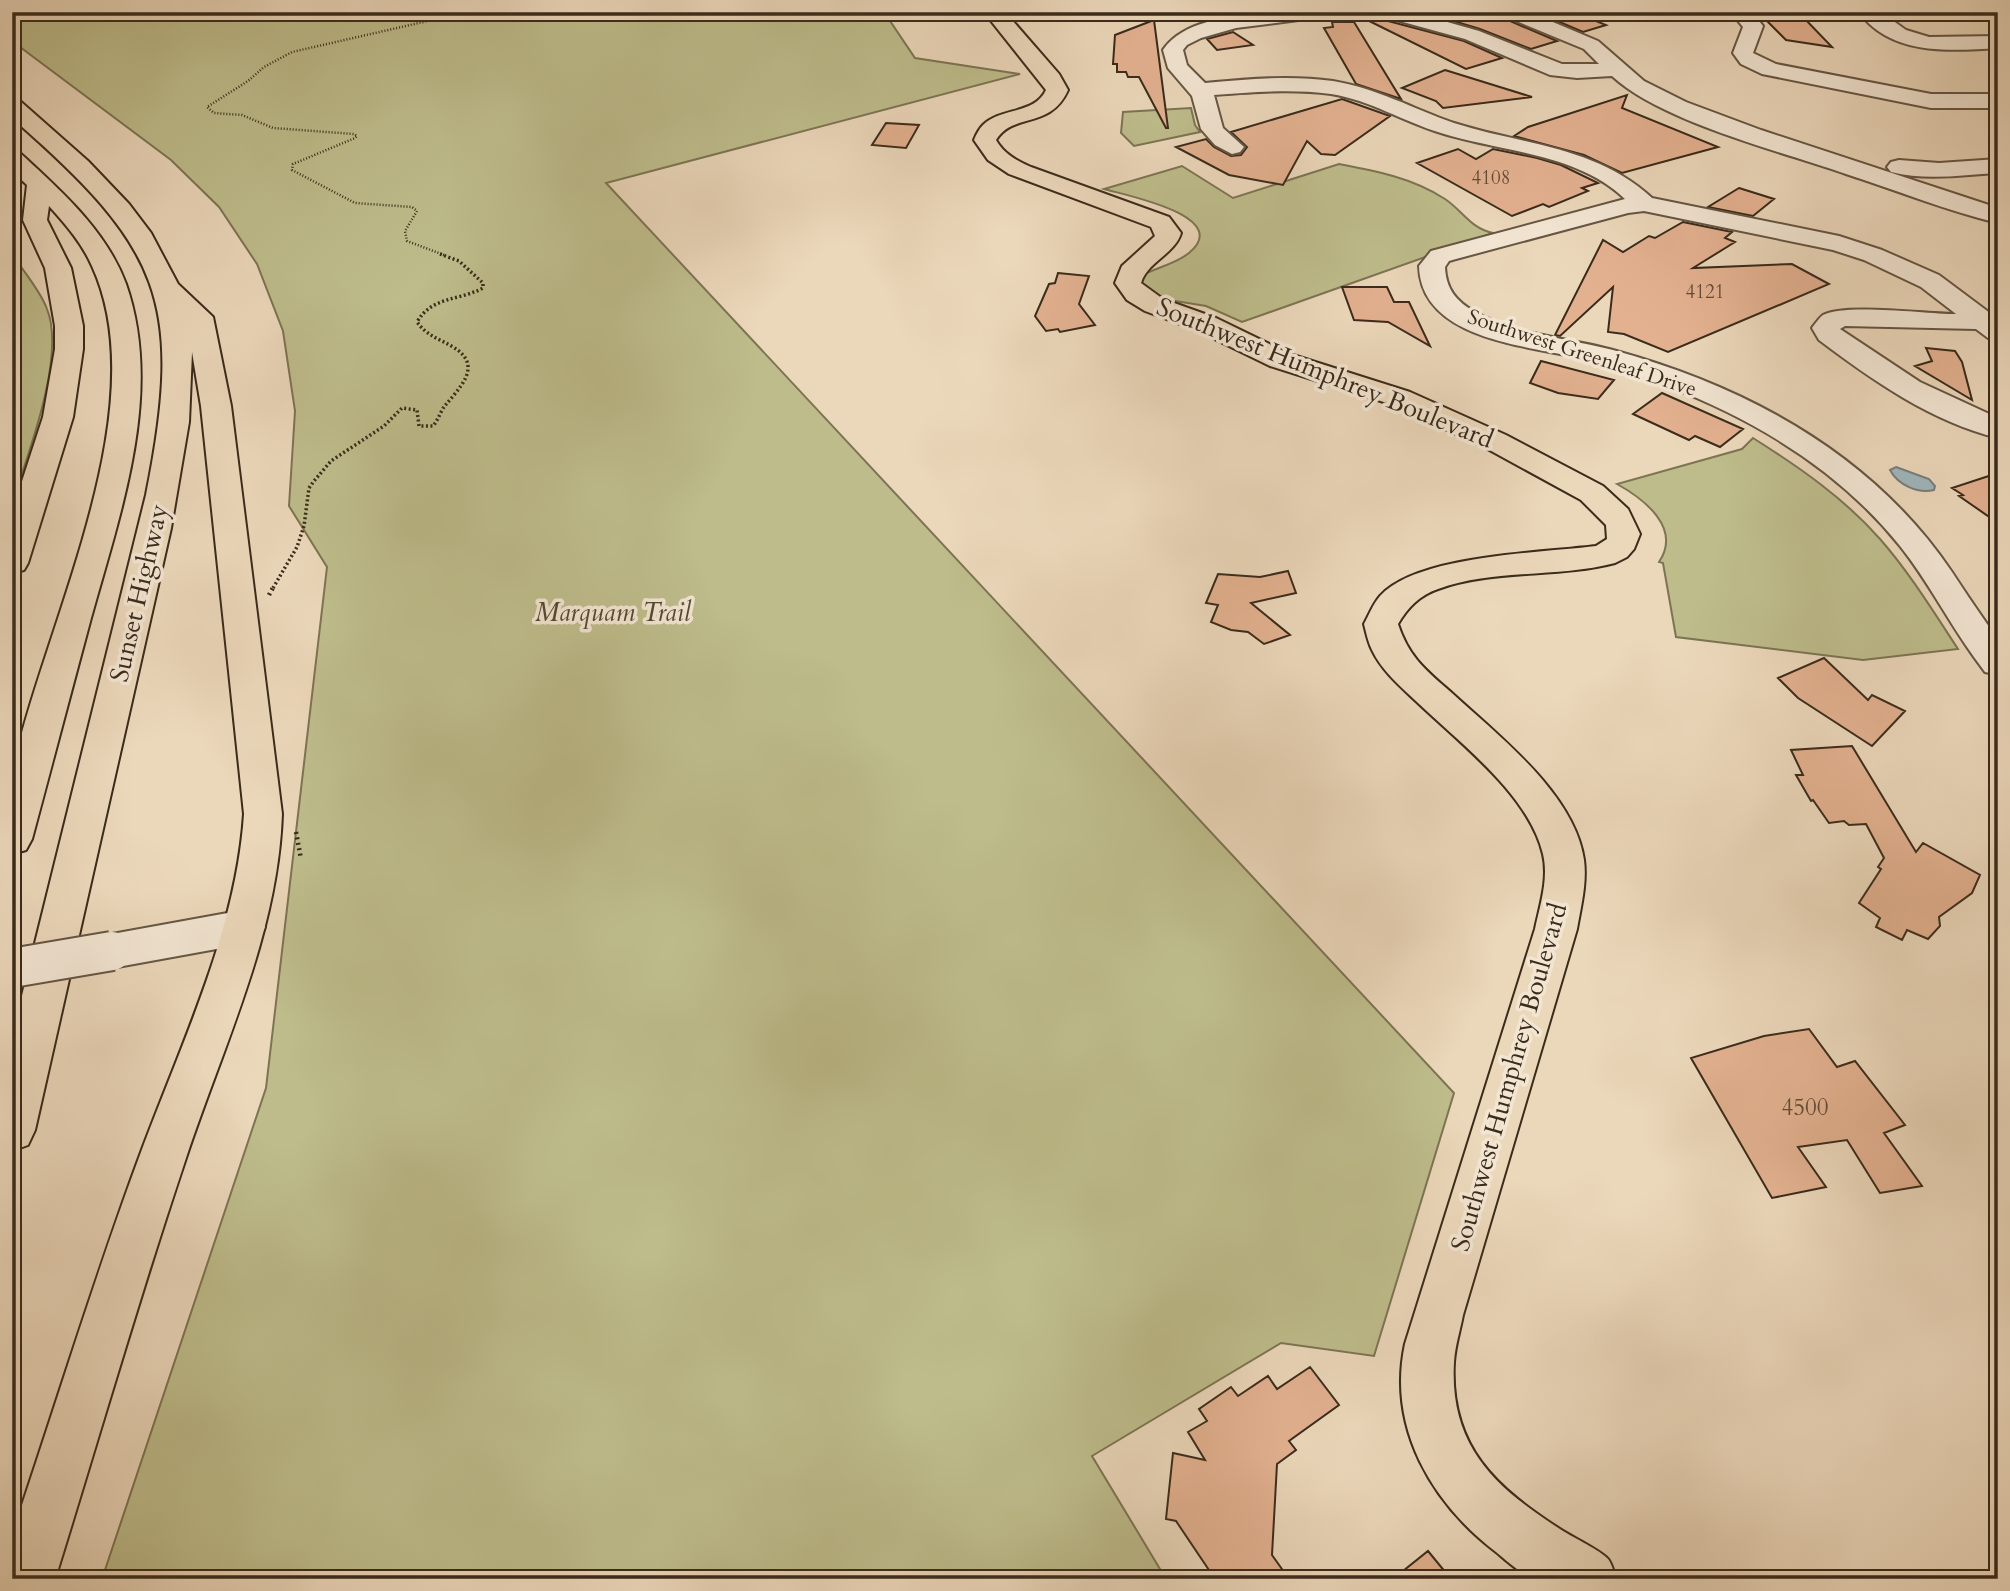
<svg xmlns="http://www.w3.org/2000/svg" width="2010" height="1591" font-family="Cardo,serif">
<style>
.green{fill:#bebc8b;stroke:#7c7453;stroke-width:2}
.water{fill:#9fb6bc;stroke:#777e7c;stroke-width:2}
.building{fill:#e3b190;stroke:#3a2b1b;stroke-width:2}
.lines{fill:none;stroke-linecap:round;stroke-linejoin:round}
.minor-casing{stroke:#665643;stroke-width:4}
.major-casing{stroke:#3a2b1b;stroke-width:4}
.highway-casing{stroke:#3a2b1b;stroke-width:4}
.path-far2{stroke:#3a2b1b;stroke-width:2.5;stroke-dasharray:1 2;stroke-linecap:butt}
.path-far1{stroke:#3a2b1b;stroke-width:3.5;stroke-dasharray:2 2.5;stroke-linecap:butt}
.path{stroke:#3a2b1b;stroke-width:4.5;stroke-dasharray:2 3.5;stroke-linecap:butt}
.minor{fill:#f2e5d2;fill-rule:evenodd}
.major{fill:#ebd7ba;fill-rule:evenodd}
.highway{fill:#ebd7ba;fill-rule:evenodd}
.minor-bridge-casing{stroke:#665643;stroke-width:42;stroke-linecap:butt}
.minor-bridge{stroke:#f2e5d2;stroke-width:38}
.labels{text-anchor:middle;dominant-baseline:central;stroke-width:7;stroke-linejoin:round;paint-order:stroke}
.far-number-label{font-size:19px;fill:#644c38}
.far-street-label{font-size:21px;fill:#3a2b1b;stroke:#f2e5d2}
.number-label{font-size:23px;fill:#644c38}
.street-label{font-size:26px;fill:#3a2b1b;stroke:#f2e5d2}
.park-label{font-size:26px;font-style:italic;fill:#544831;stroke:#f2e5d2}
</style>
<rect width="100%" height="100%" fill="#ebd7ba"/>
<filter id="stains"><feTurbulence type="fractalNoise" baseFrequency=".00286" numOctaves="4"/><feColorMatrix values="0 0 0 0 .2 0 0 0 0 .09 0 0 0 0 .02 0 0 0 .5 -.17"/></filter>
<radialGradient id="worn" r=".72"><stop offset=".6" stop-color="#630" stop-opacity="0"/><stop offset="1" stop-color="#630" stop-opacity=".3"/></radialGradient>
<path class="green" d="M12,12H884L915,58L1020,74L606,183L1454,1093L1374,1356L1281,1343L1092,1456L1166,1579H102L266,1088L327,567L289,506L295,411L283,331L257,264L219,207L171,160L12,41Z
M1191,108L1195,125L1200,132L1134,146L1121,133L1123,112Z
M1339,164C1376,171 1413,178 1445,199C1463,211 1470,228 1493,233L1242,322L1206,306L1163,299L1140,284L1145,274C1159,267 1177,263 1189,253C1234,216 1124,195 1104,189L1182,166L1233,198Z
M12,254C23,271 40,290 47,309C66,356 28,455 12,503Z
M1753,438C1799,467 1844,498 1880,539C1909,572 1933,611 1958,649L1863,660L1676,637L1663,563L1659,562C1682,528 1644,499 1617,484L1742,449Z"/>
<path class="water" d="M1896,467L1929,479L1935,486L1934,490C1918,494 1898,485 1890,470Z"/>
<path class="building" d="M1351,12H1376L1380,19L1464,41L1502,58L1466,69Z
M1423,12H1499L1503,18L1557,41L1531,49L1480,29Z
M1536,12H1574L1606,25L1583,32Z
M1803,17L1832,47L1786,40L1764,18Z
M1154,20L1168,128H1166L1139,77H1128L1126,72H1117V64H1113L1115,35Z
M1332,22H1354L1401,99L1356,84L1324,28L1333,27Z
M1233,32L1253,45L1217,50L1207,39Z
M1445,70L1532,97L1443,108L1436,101L1402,88Z
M1627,95L1622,108L1718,147L1622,173L1584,155L1514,136L1528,127Z
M1342,99L1390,116L1335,155L1321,154L1307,141L1283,185L1229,175L1176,147L1206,139L1214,147L1231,156L1241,155L1247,147L1231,132Z
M886,123L919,125L906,148L872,145Z
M1458,149L1476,159L1493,149L1537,158L1561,165L1598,183L1582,188L1588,191L1549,207L1543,204L1512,216L1417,163Z
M1739,188L1774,199L1753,216L1708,207Z
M1683,222L1732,232L1725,238L1735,242L1693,268L1792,264L1829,284L1668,352L1624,334L1608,332L1613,287L1560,336L1555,335L1603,240L1623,252L1649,236L1655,238Z
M1058,273L1089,276L1079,304L1095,325L1060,332L1058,329L1046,331L1035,316L1049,284L1055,283Z
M1342,287H1387L1394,302H1409L1430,346L1388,322L1354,320Z
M1926,348L1955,351L1962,362L1972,400L1915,366L1932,361Z
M1541,361L1614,380L1598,399L1558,393L1530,383Z
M1662,393L1743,429L1720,447L1695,436L1689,440L1633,414Z
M1998,473V523L1959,496L1963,495L1952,488Z
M1288,571L1296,593L1251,603L1290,635L1264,644L1248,632L1231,630L1211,622L1218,605L1206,603L1218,574L1260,577Z
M1824,658L1868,700L1872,695L1905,711L1872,746L1798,698L1778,678Z
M1852,746L1916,852L1923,843L1980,875L1972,893L1939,917L1940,926L1928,939L1907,930L1902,940L1876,927L1880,918L1859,903L1881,869L1878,867L1884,858L1866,824L1849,825L1844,821L1829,823L1813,800L1811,801L1796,775H1803L1791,750Z
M1809,1029L1837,1067L1855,1061L1905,1125L1884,1133L1922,1186L1880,1193L1847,1140L1798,1147L1826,1187L1772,1198L1691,1058L1764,1036Z
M1310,1367L1339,1405L1289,1441L1296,1450L1277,1464L1272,1555L1289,1579H1215L1176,1521L1166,1519L1173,1453L1205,1460L1188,1432L1207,1421L1199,1409L1231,1387L1238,1396L1268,1376L1277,1389Z
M1428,1551L1451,1579H1393Z"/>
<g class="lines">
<defs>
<path id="minor" d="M1259,12H1324L1314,18L1236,28L1201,38L1187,45L1183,50L1187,65L1205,83C1247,79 1291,75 1333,81C1376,88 1414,109 1454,123C1523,145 1596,146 1652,198L1839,236L1882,250L1939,275L1998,319V340L1988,338L1976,329L1845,326L1840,329L1920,382L1998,418V438C1932,422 1872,380 1819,340L1812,328C1815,324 1819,318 1823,315C1844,303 1929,314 1956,314L1921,287L1864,260L1833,250L1644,211L1628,213L1456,259L1449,261L1445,267C1446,289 1456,301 1475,312C1517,335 1568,338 1613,350C1748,387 1873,455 1952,572C1963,589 1974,605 1985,621C1988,626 1995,632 1997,638C2001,647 1998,665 1998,675L1985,672L1974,657C1948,621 1928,581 1900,546C1840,471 1756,420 1667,386C1637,375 1606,365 1575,357C1522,345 1421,338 1419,266L1431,251L1625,199C1577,153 1501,152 1441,133C1404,122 1370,100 1331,94C1292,89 1253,92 1214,95L1223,128L1244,147L1240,152L1232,154L1215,145L1201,129L1192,96L1168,68L1163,50C1183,21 1225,18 1259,12Z
M1378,12H1412L1479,31L1562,64H1599L1584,49L1504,16L1501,12H1529L1598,41L1644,81L1686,102L1761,130L1998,208V223C1947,211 1896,190 1846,174C1780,151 1662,122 1612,76L1577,78L1550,75L1465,39L1381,16Z
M1731,12H1752L1763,26L1753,53L1776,64L1931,94H1998V108H1931L1762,74L1741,64L1733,53L1743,27Z
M1859,12H1881L1906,30L1929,37L1998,36V48C1950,51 1891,56 1859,12Z
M1998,159V173C1963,175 1925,181 1891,172L1887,167L1891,162L1899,160L1939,163Z
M244,910L259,915L265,927L259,939L244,944L112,968L97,963L91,951L97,939L112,934Z"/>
<path id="major" d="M984,12H1005L1059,74L1068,90C1050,130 1013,112 996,140C1004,154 1017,161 1031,167L1169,217L1181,233C1175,254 1147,262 1141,283L1163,299L1216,318L1290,354L1410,392L1506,435L1603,486L1628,509L1640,534L1634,549L1627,557L1615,563C1558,578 1492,569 1438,589C1420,595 1407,608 1398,624C1409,658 1427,671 1453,694C1499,736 1575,795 1584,860C1587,883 1581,906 1577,929L1463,1315C1460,1331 1455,1346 1454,1362C1449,1447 1496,1488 1563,1531C1574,1538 1600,1550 1608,1559C1612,1564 1614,1573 1616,1579C1592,1579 1559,1583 1536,1579C1523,1576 1507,1561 1496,1552C1432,1503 1387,1428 1405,1344L1535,929C1540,905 1549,879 1543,854C1529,795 1460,743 1417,702C1401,687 1382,671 1372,650C1368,642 1366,632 1364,624C1369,615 1373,604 1380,596C1417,555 1541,553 1596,546L1607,539L1606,525L1581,500L1484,447L1390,404L1270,366L1196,330L1145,311L1127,300L1115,283L1122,266L1155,236L1151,227L1009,174L988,160L974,140C976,135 979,129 983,125C1001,107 1034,115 1046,90Z"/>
<path id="highway" d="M12,99L20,101L88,161L129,204L151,233L178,284L213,317L231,406L282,814C278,936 221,1050 184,1164C138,1301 98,1441 55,1579H12V1535C54,1411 92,1285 137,1163C178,1050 236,935 244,814L201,406L192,352L189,422L171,528L35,1130L28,1145L12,1151V1036L146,495C185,300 160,247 12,118Z
M12,151L20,153C61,191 106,230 126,284C164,393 120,513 91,618C71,692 52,765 32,839L26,850L12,854C12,827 7,795 13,769C44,625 158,409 92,266C82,243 66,225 49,206L47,220L71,268L83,326V349L73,417L28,563L24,570L12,573V512L43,417L55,349V326L45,268L23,220L27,185L12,171Z"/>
</defs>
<use href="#minor" class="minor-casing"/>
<use href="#major" class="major-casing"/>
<use href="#highway" class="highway-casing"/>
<path class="path-far2" d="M444,255L407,241L405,231L417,211L412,207L355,203L292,170L293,164L355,138L357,136L354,134L273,128L242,115L214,113L207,107L248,81L264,67L292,52L467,12"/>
<path class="path-far1" d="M273,588L297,547L304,526L309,488L314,481L331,461L384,426L402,408L417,410L419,426H433C438,420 440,413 444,407C458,389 485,366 453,347C440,339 427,336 417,322C432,296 459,301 483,288V283L459,261L440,254"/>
<path class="path" d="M269,595L274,586
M296,832L301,859"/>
<use href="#minor" class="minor"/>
<use href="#major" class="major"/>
<use href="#highway" class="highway"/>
<defs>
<path id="minor-bridge" d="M12,968L112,951"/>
</defs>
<use href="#minor-bridge" class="minor-bridge-casing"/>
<use href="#minor-bridge" class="minor-bridge"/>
</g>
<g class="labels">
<g class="far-number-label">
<text x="1491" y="178">4108</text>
<text x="1705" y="292">4121</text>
</g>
<g class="far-street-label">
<text transform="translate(1582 353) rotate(18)">Southwest Greenleaf Drive</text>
</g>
<g class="number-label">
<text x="1805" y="1107">4500</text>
</g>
<g class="street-label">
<text transform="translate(1325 373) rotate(22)">Southwest Humphrey Boulevard</text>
<text transform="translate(139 593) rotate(-77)">Sunset Highway</text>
<text transform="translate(1509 1077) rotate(-74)">Southwest Humphrey Boulevard</text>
</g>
<g class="park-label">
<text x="613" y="612">Marquam Trail</text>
</g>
</g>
<rect width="2010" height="1591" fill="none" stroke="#ebd7ba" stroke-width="42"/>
<rect x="14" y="14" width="1982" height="1563" fill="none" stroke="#3a2b1b" stroke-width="3.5"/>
<rect x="21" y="21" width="1968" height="1549" fill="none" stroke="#3a2b1b" stroke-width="2"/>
<rect width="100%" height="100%" filter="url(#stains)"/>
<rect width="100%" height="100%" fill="url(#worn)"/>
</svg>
